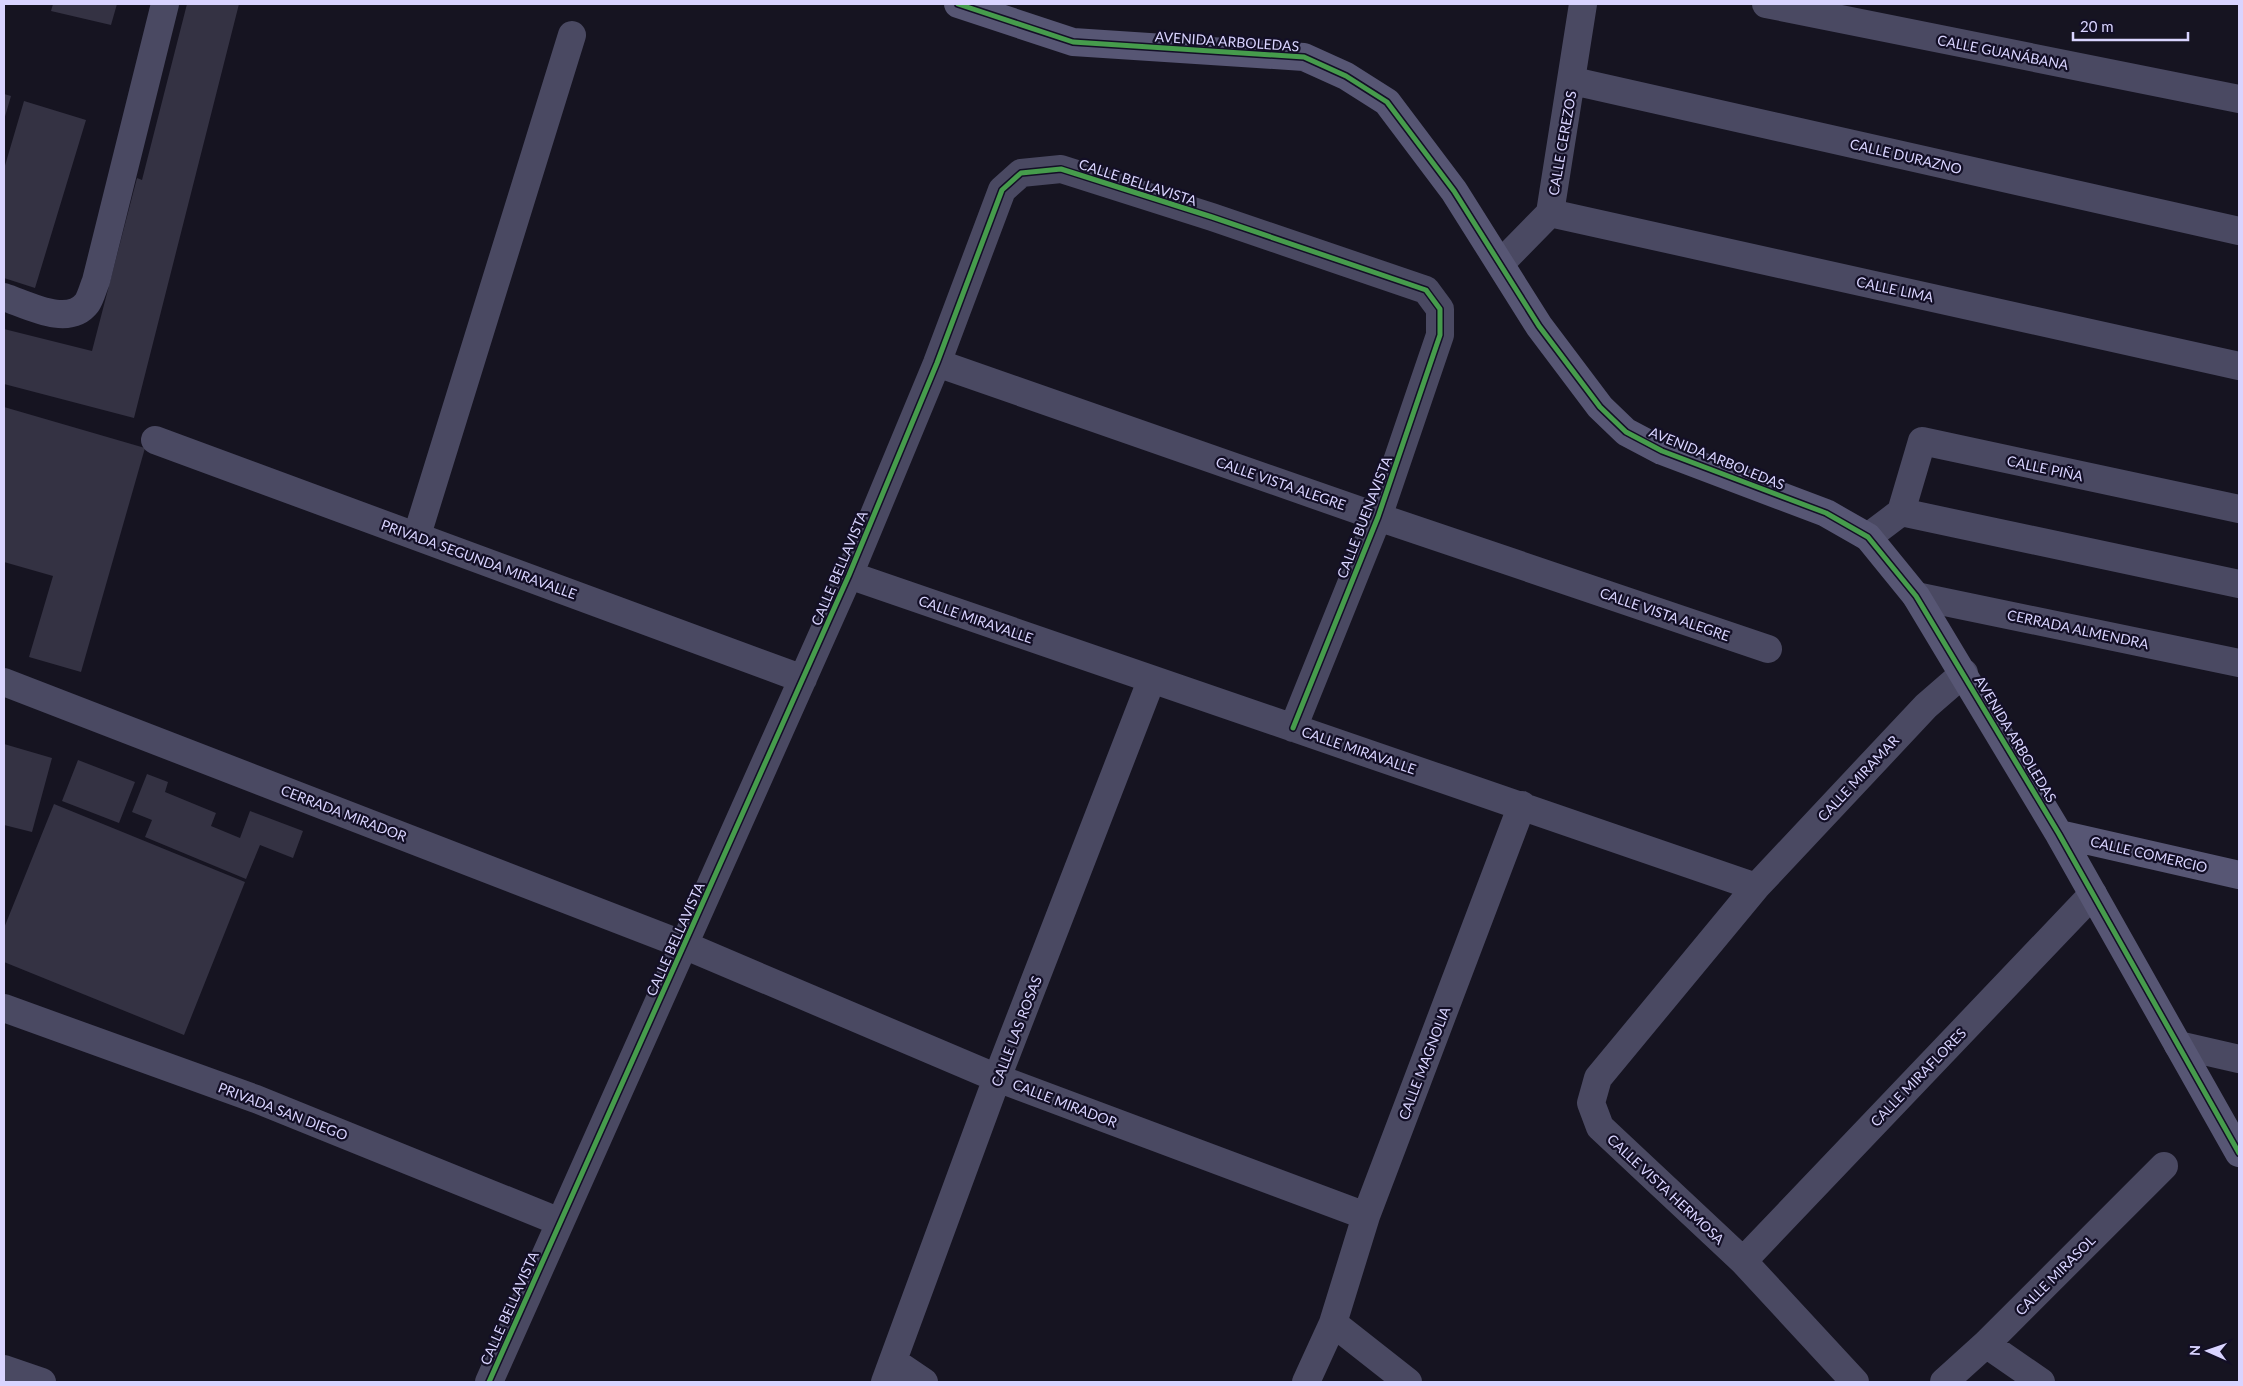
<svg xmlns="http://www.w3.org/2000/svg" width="2243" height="1386" font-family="Lato,sans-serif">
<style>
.building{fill:#343243}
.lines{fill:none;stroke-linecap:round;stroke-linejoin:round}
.street{stroke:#4a4962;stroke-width:28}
.secondary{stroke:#575674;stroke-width:28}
.cycleway-casing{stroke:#130f26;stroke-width:8}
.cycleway{stroke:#469c4c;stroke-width:5}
.labels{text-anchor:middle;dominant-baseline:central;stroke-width:4.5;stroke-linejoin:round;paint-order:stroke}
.street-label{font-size:14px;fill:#d9d4ff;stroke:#130f26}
</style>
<rect width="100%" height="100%" fill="#161421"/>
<path class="building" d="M53,4H117L111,25L51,11Z
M187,4H239L134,418L4,384V329L92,351L137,178L142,180Z
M4,94L11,96L4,120Z
M24,101L86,120L35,288L4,278V169Z
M4,407L145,448L81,672L29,657L53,576L4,562Z
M4,744L52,758L32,832L4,825Z
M78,760L135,782L119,823L62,801Z
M147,774L168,782L165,792L216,813L211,826L240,838L250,811L303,831L293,858L260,845L246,879L145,837L152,820L132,812Z
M54,804L245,882L184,1035L4,962V928Z"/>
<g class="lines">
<path class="street" d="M1766,4L2239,99
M1573,81L2239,231
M1550,213L2239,366
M1501,263L1550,213L1583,4
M4,297C26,304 68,328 87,303C91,297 93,288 96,281L165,4
M937,363L1378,517L1768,649
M155,440L803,679
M1901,512L1922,441L2239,509
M417,535L572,35
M1868,537L1901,512L2239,584
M849,575C1151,681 1454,782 1756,887
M1916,596L2239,663
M4,682L684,945L997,1078L1366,1216
M4,1008L256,1099L560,1222
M2178,1045L2239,1059
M1743,1261L2093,894
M1333,1323L1408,1382
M1986,1344L2041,1382
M893,1361L924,1382
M4,1369L42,1382
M489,1382L849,575L937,363L1002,190L1021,173L1061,169L1212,217L1426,290L1440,309V335L1378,517L1293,728
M885,1382L997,1078L1151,681
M1306,1382L1333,1323L1366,1216L1522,805
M1855,1382L1743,1261L1600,1127L1591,1103L1598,1078L1756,887L1926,706L1964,673
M1944,1382L1986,1344L2164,1166"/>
<path class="secondary" d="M958,4L1073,42L1304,57L1346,76L1387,102L1454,191L1539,326L1600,407L1626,432L1662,451L1826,513L1868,537L1916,596L2059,834L2239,1153
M2059,834L2239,875"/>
<defs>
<path id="cycleway" d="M958,4L1073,42L1304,57L1346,76L1387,102L1454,191L1539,326L1600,407L1626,432L1662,451L1826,513L1868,537L1916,596L2059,834L2239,1153
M489,1382L849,575L937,363L1002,190L1021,173L1061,169L1212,217L1426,290L1440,309V335L1378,517L1293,728"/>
</defs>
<use href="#cycleway" class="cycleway-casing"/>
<use href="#cycleway" class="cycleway"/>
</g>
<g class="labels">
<g class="street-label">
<text transform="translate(1227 41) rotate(4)">AVENIDA ARBOLEDAS</text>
<text transform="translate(2003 52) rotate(11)">CALLE GUANÁBANA</text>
<text transform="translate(1562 143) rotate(-80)">CALLE CEREZOS</text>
<text transform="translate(1906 156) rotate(13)">CALLE DURAZNO</text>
<text transform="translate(1138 182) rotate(18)">CALLE BELLAVISTA</text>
<text transform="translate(1895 289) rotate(12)">CALLE LIMA</text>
<text transform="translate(1717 458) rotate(22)">AVENIDA ARBOLEDAS</text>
<text transform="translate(2045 468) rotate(12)">CALLE PIÑA</text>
<text transform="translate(1281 483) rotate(19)">CALLE VISTA ALEGRE</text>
<text transform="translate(1364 517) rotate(-69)">CALLE BUENAVISTA</text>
<text transform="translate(479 559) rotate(20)">PRIVADA SEGUNDA MIRAVALLE</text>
<text transform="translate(839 568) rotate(-67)">CALLE BELLAVISTA</text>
<text transform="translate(1665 614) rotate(19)">CALLE VISTA ALEGRE</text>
<text transform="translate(976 619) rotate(19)">CALLE MIRAVALLE</text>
<text transform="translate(2078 629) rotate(12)">CERRADA ALMENDRA</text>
<text transform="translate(2016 739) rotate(59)">AVENIDA ARBOLEDAS</text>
<text transform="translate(1359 750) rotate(19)">CALLE MIRAVALLE</text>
<text transform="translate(1858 778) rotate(-47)">CALLE MIRAMAR</text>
<text transform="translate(344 813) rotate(21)">CERRADA MIRADOR</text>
<text transform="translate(2149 854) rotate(13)">CALLE COMERCIO</text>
<text transform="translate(675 939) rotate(-66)">CALLE BELLAVISTA</text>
<text transform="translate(1016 1031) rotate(-69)">CALLE LAS ROSAS</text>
<text transform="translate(1424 1063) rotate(-69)">CALLE MAGNOLIA</text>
<text transform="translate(1918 1077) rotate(-46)">CALLE MIRAFLORES</text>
<text transform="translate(1065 1103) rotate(21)">CALLE MIRADOR</text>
<text transform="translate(283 1111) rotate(21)">PRIVADA SAN DIEGO</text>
<text transform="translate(1666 1189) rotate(43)">CALLE VISTA HERMOSA</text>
<text transform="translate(2055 1275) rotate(-45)">CALLE MIRASOL</text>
<text transform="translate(509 1308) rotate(-66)">CALLE BELLAVISTA</text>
</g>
</g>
<rect width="2243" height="1386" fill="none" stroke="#d9d4ff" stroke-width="10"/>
<g transform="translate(2208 1351) rotate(272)" stroke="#130f26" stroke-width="4" paint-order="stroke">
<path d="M0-4L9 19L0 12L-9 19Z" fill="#d9d4ff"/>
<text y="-8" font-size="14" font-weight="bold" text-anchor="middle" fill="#d9d4ff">N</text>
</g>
<path d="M2073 32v8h115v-8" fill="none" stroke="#d9d4ff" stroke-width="2.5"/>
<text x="2080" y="32" font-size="15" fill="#d9d4ff" stroke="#130f26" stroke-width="4" paint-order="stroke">20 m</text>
</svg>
